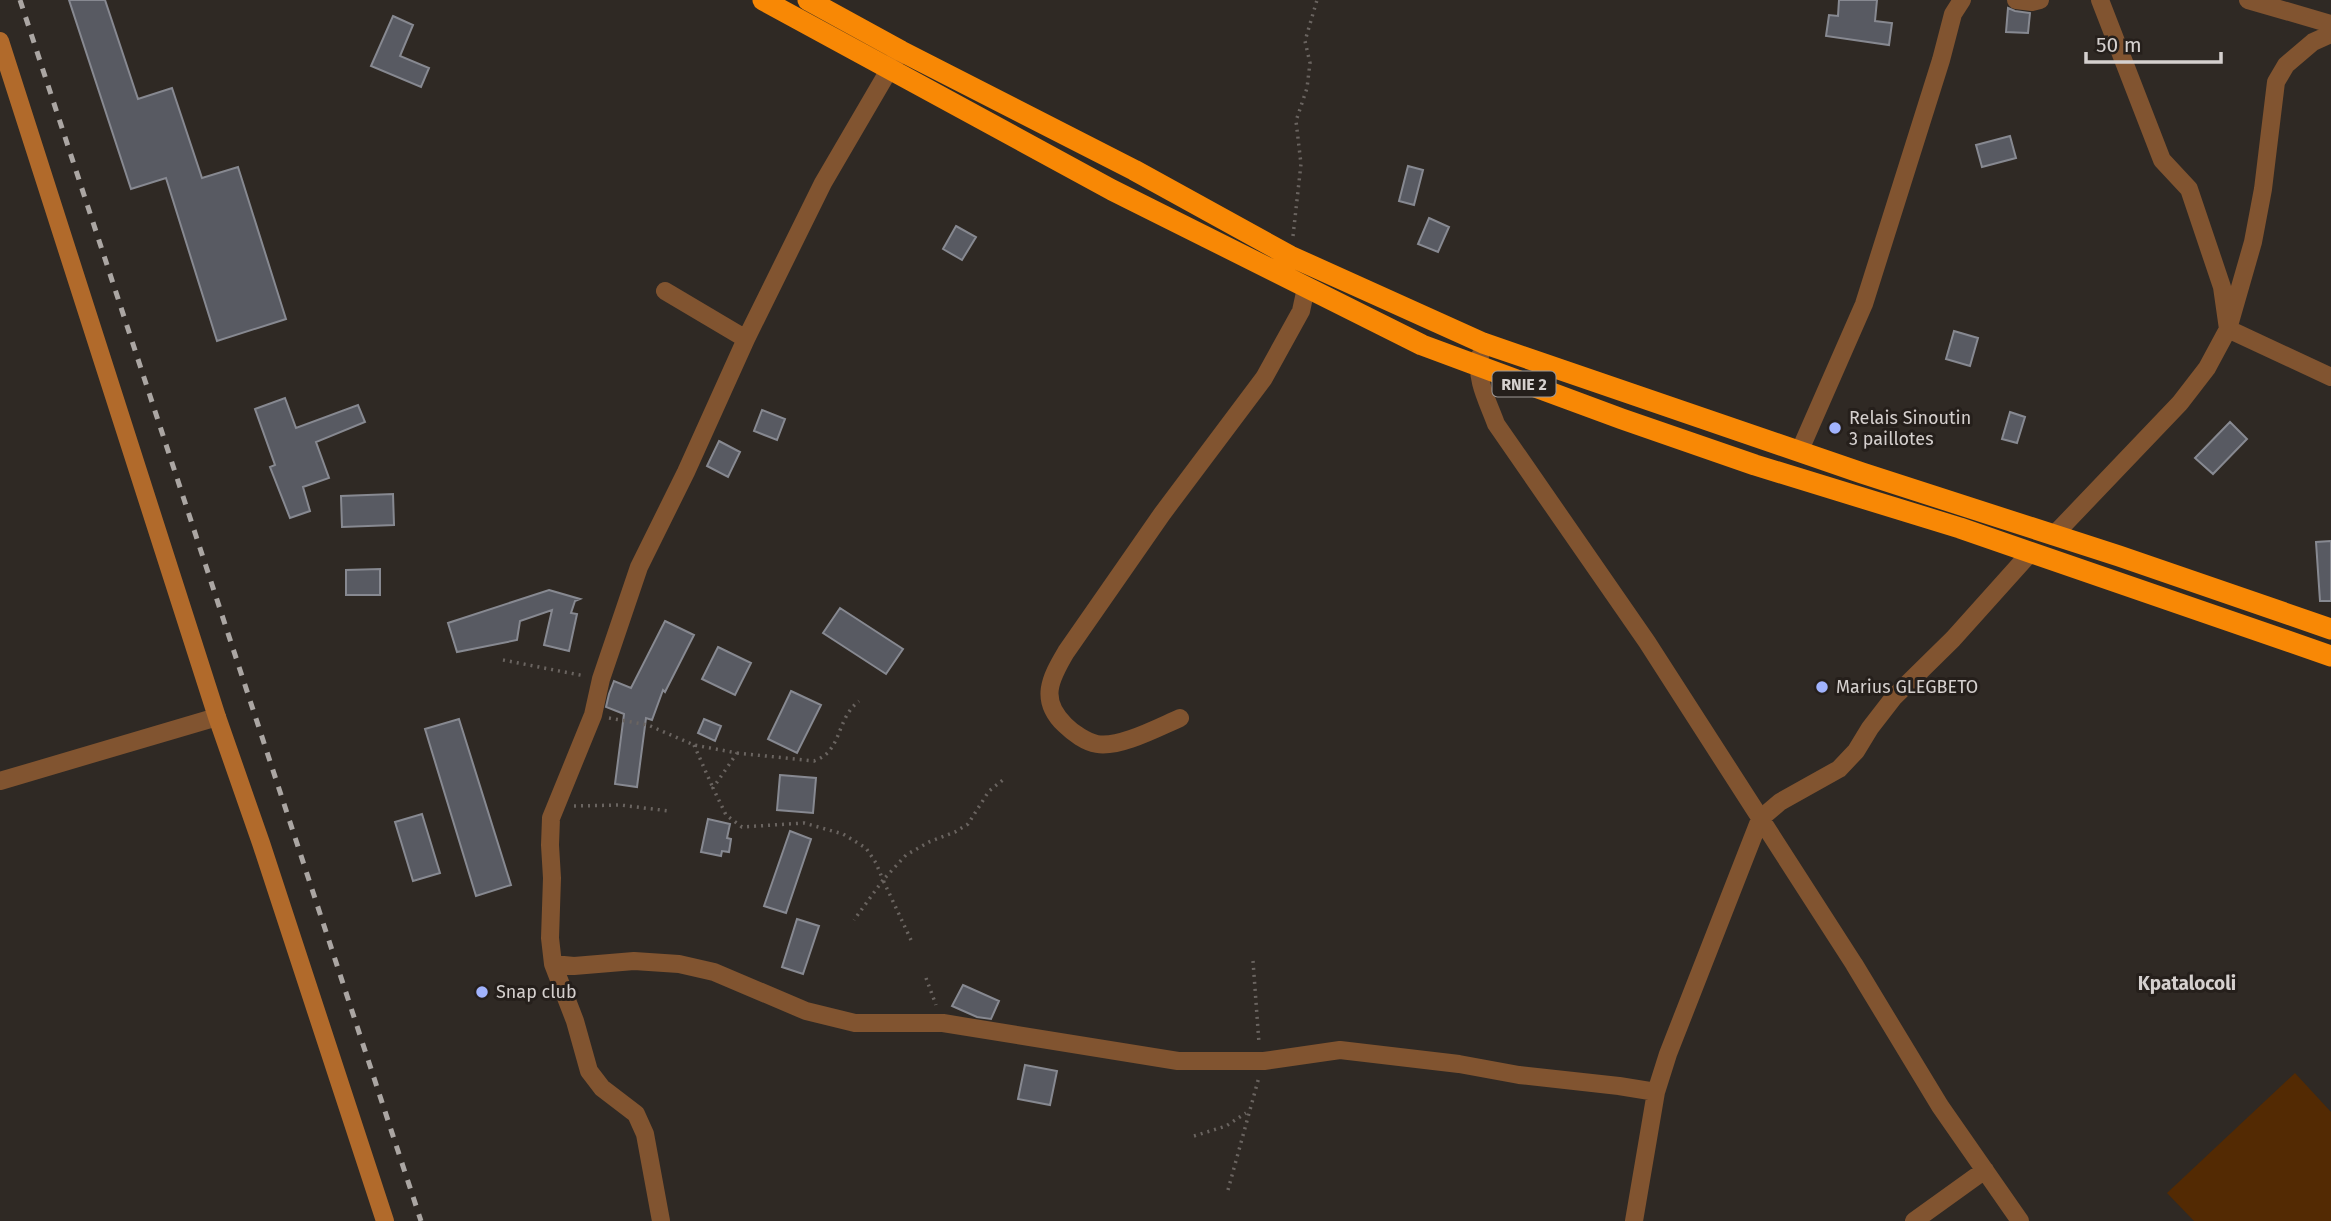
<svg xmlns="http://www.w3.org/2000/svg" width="2331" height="1221" font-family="'Fira Sans',sans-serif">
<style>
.green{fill:#532a03}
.building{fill:#585a62;stroke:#878991;stroke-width:2}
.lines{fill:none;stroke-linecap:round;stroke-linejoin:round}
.path{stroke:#6a6460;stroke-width:3.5;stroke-dasharray:2 5;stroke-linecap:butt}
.street{stroke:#815430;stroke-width:18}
.secondary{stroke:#b16a2b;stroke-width:18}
.highway{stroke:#f88805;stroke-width:21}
.rail{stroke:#aba6a3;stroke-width:5;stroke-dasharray:9 9;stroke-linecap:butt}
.poi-dot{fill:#a1b3fd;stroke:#251f1b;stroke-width:2.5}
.labels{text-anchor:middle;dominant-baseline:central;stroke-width:6;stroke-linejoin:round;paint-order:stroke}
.shield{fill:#251f1b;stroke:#a09b98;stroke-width:2}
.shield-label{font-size:16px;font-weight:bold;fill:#d5d0ce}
.poi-label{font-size:18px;fill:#d5d0ce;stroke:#251f1b;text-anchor:start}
.neighbourhood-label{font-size:19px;font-weight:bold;fill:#d5d0ce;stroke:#251f1b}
</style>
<rect width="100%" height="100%" fill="#2f2924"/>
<path class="green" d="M2295,1073L2331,1112V1221H2194L2167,1193Z"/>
<path class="building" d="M69,0H105L138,99L172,88L202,178L238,167L286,319L217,341L166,178L131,189Z
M1839,0H1877L1875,21L1892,23L1889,45L1826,36L1829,15L1838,16Z
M2008,8L2015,11L2030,13L2028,33L2006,32Z
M393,16L413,25L400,56L429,68L421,87L371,66Z
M2010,136L2016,158L1982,167L1976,145Z
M1408,166L1423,170L1414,205L1399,201Z
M1429,218L1449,227L1438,252L1418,244Z
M956,226L976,237L962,260L943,249Z
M1954,331L1978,338L1970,366L1946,359Z
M285,398L296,428L358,405L365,422L316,442L329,478L303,487L310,511L290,518L270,467L275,465L255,409Z
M762,410L785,419L777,440L754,431Z
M2010,412L2025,417L2017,443L2002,439Z
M2230,422L2247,439L2213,474L2195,458Z
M719,441L740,452L728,477L707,466Z
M393,494L394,525L342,527L341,496Z
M2331,541V601H2320L2316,542Z
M380,569V595H346V570Z
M549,590L580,599L575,601L571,613L577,614L569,651L544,645L552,610L520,621L517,640L457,652L448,623Z
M840,608L903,649L886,674L823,633Z
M665,621L694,635L665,692L663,690L652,720L646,718L637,787L615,784L624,714L606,707L609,694L614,681L631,688Z
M718,647L751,663L735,695L702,679Z
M791,691L821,705L797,753L768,739Z
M459,719L511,885L476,896L425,729Z
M704,719L721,726L715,741L698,733Z
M780,775L816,778L813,813L777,810Z
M422,814L440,873L413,881L395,822Z
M708,819L730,824L727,838L731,839L729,852L722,851L721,856L701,852Z
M790,831L811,839L786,913L764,906Z
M797,919L819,926L803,974L782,967Z
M963,985L999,1001L991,1019L977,1017L952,1006Z
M1025,1065L1057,1071L1050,1105L1018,1099Z"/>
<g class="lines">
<path class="path" d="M1293,236L1301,164L1296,121L1307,88L1310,63L1305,41L1317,0
M503,660L585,676
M609,718L648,725L694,745L737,753L713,788L726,815L742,827L804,823L843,834L866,848L876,863L883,880L854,920
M694,745L713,788
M737,753L814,761C843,751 835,720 859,701
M574,806L620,805L669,811
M911,940L883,880L906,855L929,842L955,832L968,824L989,791L1004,779
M1253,961L1259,1043
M926,978L936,1005
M1194,1136L1226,1126L1246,1113
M1228,1190L1259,1077"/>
<path class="street" d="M2016,0L2032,2L2040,0
M2100,0L2162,160L2189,189L2222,287L2228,329L2331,377
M2248,0L2331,24
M665,291L746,339
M1480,356C1475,379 1488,402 1496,424L1647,642L1854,964L1940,1106L2020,1221
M1800,450L1864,304L1941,60L1953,14L1962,0
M2053,536L2180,403L2207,368L2228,329L2253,242L2263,189L2276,82L2286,65L2313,42L2331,34
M1180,718C1159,727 1120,748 1097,744C1086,742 1073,733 1065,725C1039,700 1050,679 1066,652L1162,514L1264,378L1301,311L1306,288
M0,781L217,717
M553,964L574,966L634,961L679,964L714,972L806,1011L855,1023H943L1178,1061H1264L1340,1050L1459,1064L1519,1075L1619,1086L1656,1092
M661,1221L645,1134L636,1114L602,1088L589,1071L575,1021L553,964L550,938L552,878L550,845L551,818L593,715L601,679L639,567L686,472L746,339L823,183L896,58
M1634,1221L1656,1092L1668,1054L1760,819L1780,802L1839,769L1856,751L1870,728L1894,697L1953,639L2031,552
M1914,1221L1985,1170"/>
<path class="secondary" d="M0,41L217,717L261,843L385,1221"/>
<path class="highway" d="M763,0L1112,190L1422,345L1622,419L1755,465L1960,528L2331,656
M808,0L901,51L1134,170L1290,256L1483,343L1862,473L2119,556L2331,629"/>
<path class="rail" d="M20,0L421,1221"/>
</g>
<g class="poi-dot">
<circle cx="1835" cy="428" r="7"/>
<circle cx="1822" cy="687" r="7"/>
<circle cx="482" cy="992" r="7"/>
</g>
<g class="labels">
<rect class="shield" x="1492.5" y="371.5" width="63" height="25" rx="5"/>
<g class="shield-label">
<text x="1524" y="384">RNIE 2</text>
</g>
<g class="poi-label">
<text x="1849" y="418">Relais Sinoutin<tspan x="1849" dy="21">3 paillotes</tspan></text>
<text x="1836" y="687">Marius GLEGBETO</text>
<text x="496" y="992">Snap club</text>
</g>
<g class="neighbourhood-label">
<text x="2187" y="983">Kpatalocoli</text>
</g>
</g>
<path d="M2086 52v10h135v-10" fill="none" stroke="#d5d0ce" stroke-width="3.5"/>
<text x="2096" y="52" font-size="21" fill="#d5d0ce" stroke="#251f1b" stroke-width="5" paint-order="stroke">50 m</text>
</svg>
